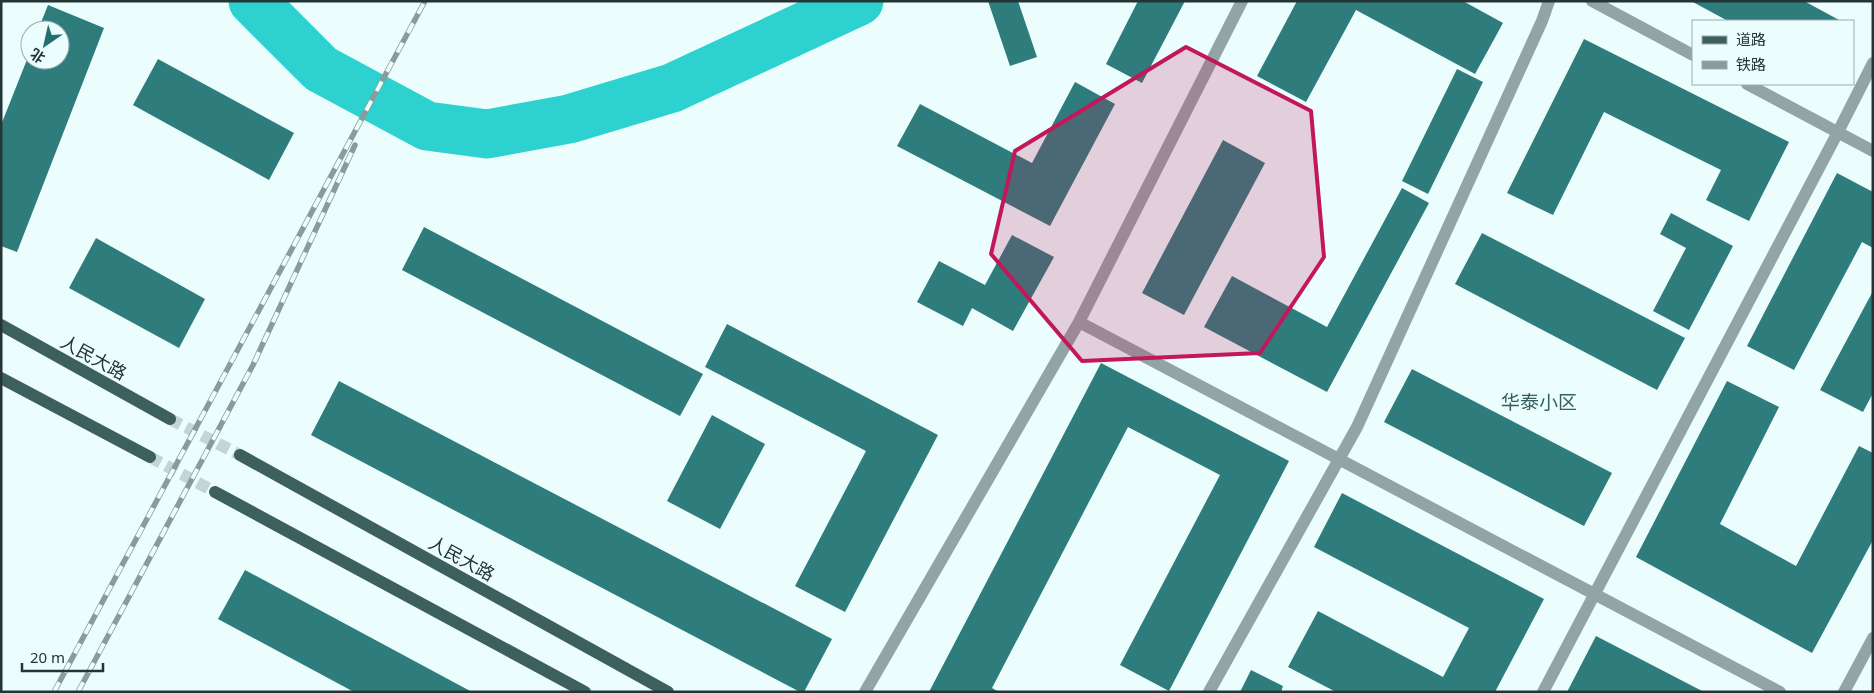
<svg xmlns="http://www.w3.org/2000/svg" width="1874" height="693" font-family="'Noto Sans','Noto Sans SC',sans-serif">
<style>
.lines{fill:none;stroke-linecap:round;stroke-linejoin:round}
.river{stroke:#2cd1d0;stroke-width:49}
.building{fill:#2e7d7c}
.major-tunnel{stroke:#c3d5d5;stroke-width:12;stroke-dasharray:12 6;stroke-linecap:butt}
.minor{stroke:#92a5a4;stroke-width:12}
.major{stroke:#3d605f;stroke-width:12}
.rail-casing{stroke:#899b9b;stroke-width:5.5}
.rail{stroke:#ebfdfd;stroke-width:4;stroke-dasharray:11;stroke-linecap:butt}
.marked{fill:#c2185b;fill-opacity:0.2;stroke:#c2185b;stroke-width:4;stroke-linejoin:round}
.labels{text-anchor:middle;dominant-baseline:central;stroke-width:5;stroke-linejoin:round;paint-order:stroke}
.street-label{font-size:18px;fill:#233535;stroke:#ebfdfd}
.neighbourhood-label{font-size:19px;fill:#35605f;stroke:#ebfdfd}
</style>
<rect width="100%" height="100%" fill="#ebfdfd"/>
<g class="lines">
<path class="river" d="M253,1L321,69L427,126L487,134L569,119L672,88L859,1"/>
</g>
<path class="building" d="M988,1H1018L1037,57L1010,66Z
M1138,1H1185L1142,83L1106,64Z
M1297,1H1463L1503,23L1475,74L1356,10L1306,102L1257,76Z
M1691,1H1804L1841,21H1728Z
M48,5L104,28L17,252L1,246V125L30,52V60H60V30H38Z
M1584,39L1789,142L1749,221L1706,200L1721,170L1604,112L1553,215L1507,193Z
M158,59L294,133L269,180L133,105Z
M1457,69L1483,82L1428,194L1402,181Z
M1075,82L1115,104L1050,226L897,146L920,104L1032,163Z
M1223,140L1265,163L1184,315L1142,293Z
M1837,173L1873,192V248L1862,242L1794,370L1747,346Z
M1402,188L1429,203L1327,392L1204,327L1232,276L1327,327Z
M1671,213L1733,246L1689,330L1653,311L1686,248L1660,234Z
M424,227L703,374L680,416L402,270Z
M1482,233L1685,338L1657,390L1455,284Z
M1012,235L1054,257L1013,331L972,308L963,326L917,302L939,261L985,285Z
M96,238L205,299L179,348L69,288Z
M1873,291V393L1863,412L1820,390Z
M727,324L938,435L845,612L795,586L866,451L705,367Z
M1101,363L1289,461L1169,691L1120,665L1220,475L1128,427L992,688L999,692H929Z
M1412,369L1612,473L1584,526L1384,422Z
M339,381L832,639L804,692H800L311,435Z
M1727,381L1779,407L1720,524L1796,566L1859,446L1873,453V540L1812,653L1636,557Z
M712,415L765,444L720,529L667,501Z
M1342,493L1544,599L1495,692H1336L1288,667L1318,611L1443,677L1469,628L1314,547Z
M245,570L472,692H354L218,619Z
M1596,636L1704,692H1567Z
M1251,670L1283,686L1281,692H1240Z"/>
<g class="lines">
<path class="major-tunnel" d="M170,419L240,455
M150,457L215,492"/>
<path class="minor" d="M1592,1L1693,55
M1747,84L1873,151
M1079,322L1780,692
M865,692L1079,322L1242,1
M1209,692L1357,427L1542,21L1549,1
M1543,692L1838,132L1873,63
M1844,692L1873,638"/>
<path class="major" d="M1,325L170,419
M1,378L150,457
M240,455L668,692
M215,492L585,692"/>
<defs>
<path id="rail" d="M54,692L425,1
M78,692L253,365L355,145"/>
</defs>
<use href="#rail" class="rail-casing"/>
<use href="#rail" class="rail"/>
</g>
<path class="marked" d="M1186,47L1311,111L1324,257L1260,353L1082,361L991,254L1015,151Z"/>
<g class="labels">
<g class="street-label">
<text transform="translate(94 357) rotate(29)">人民大路</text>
<text transform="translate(462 558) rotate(29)">人民大路</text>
</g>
<g class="neighbourhood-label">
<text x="1539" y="402">华泰小区</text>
</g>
</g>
<rect width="1874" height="693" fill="none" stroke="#233535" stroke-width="5"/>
<rect x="1692" y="20" width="162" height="65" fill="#ebfdfd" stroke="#9badad"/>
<rect x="1702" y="36" width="25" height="8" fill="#3d605f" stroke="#9badad"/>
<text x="1736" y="45" font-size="15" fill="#233535">道路</text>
<rect x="1702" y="61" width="25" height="8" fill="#899b9b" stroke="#9badad"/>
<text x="1736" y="70" font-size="15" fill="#233535">铁路</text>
<g transform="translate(45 45) rotate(214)"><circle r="24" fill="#ebfdfd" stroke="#9badad"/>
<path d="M0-4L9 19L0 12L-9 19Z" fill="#236f6e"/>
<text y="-8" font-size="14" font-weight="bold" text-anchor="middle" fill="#233535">北</text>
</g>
<path d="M22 663v8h81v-8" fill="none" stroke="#233535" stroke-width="2.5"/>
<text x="30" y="663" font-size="15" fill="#233535" stroke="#ebfdfd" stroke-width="4" paint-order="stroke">20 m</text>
</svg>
